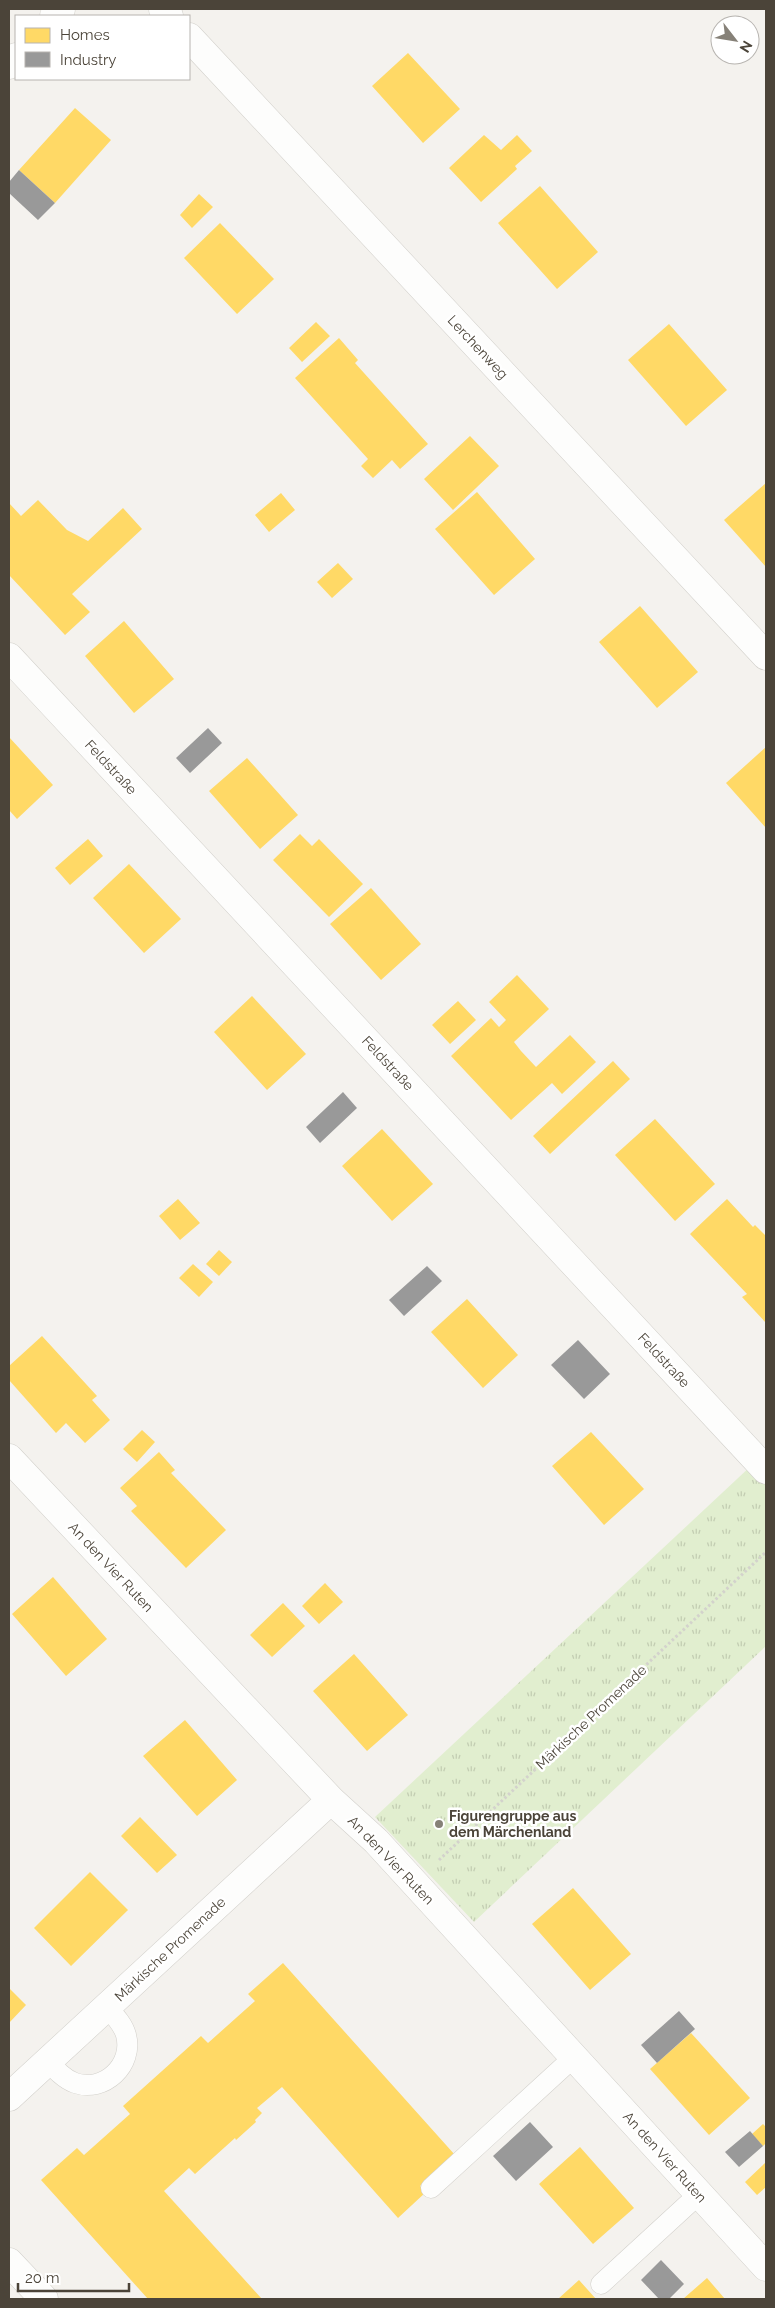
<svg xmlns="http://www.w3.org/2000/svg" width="775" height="2308" font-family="Raleway,sans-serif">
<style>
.park{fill:url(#park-tufts)}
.homes{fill:#ffd966}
.industry{fill:#999}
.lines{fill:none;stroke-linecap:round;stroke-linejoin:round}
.lane-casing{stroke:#d2d0cb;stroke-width:21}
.street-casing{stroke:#d2d0cb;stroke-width:29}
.path{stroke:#d3d2cc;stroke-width:3;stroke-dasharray:2.5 2.5;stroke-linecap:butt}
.lane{stroke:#fdfdfc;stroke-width:20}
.street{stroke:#fdfdfc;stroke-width:28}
.poi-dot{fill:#868178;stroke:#fff;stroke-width:2}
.labels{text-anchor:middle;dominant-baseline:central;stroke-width:5;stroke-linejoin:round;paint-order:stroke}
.street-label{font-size:14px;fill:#4b4439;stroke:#fff}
.poi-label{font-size:14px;font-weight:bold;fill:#4b4439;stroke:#fff;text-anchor:start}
</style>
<defs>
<pattern id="park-tufts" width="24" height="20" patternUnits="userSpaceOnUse" patternTransform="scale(1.25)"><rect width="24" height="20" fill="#e1eecf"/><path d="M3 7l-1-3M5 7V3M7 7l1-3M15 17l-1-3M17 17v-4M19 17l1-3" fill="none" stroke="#c3cdb2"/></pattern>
</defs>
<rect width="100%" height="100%" fill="#f4f2ee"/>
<path class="park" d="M766,1452V1646L474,1922L375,1817Z"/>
<path class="homes" d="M408,53L460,109L423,143L372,86Z
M75,108L111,140L55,203L19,170Z
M484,135L501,150L517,135L532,151L515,166L517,169L481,202L449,168Z
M540,186L598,252L557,289L498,223Z
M199,194L213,207L192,228L180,215Z
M220,223L274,279L237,314L184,258Z
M316,322L330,336L302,362L289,348Z
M669,324L727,390L686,426L628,360Z
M339,338L358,360L355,363L428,444L400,469L392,460L373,478L361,466L368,459L295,378Z
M470,436L499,466L453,510L424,479Z
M766,483V567L724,520Z
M477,492L535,559L494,595L435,529Z
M281,493L295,510L269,532L255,515Z
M38,500L67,530L88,541L123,508L142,529L72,594L90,612L65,635L9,575V503L21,516Z
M338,563L353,579L332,598L317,582Z
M640,606L698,672L657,708L599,642Z
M124,621L174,679L134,713L85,656Z
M9,737L53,785L17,819L9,810Z
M766,747V828L726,783Z
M247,758L298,815L260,849L209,791Z
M300,834L312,846L319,839L363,884L329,917L273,860Z
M88,839L103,856L70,885L55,868Z
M129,864L181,919L144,953L93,898Z
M371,888L421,944L381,980L330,924Z
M517,975L549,1009L514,1042L521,1051L536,1067L570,1035L596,1062L562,1094L552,1083L511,1120L451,1056L491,1018L499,1027L506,1020L489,1002Z
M252,996L306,1054L267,1090L214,1032Z
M458,1001L476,1020L450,1044L432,1025Z
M613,1061L630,1079L550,1154L533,1136Z
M655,1119L715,1184L675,1221L615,1155Z
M382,1129L433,1184L392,1221L342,1166Z
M178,1199L200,1223L180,1240L159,1216Z
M727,1199L753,1227L755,1225L766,1236V1323L742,1297L747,1294L690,1234Z
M219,1250L232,1262L219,1276L206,1264Z
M193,1264L213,1282L199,1297L179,1278Z
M467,1299L518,1355L483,1388L431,1332Z
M42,1336L97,1396L92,1400L110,1420L85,1443L66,1423L56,1433L9,1380V1366Z
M142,1430L155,1442L137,1462L123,1449Z
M591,1432L644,1489L604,1525L552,1466Z
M159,1452L175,1470L171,1473L226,1530L186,1568L131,1511L137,1506L120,1488Z
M53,1577L107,1639L66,1676L12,1614Z
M325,1583L343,1602L319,1624L302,1606Z
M283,1603L305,1626L272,1657L250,1635Z
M354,1654L408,1715L367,1751L313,1691Z
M185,1720L237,1780L197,1816L143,1756Z
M140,1817L177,1855L157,1873L121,1836Z
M90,1872L128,1910L71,1966L34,1928Z
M573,1888L631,1954L590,1990L532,1924Z
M283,1963L455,2155L420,2186L426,2192L398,2218L282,2087L257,2108L262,2113L255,2120L256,2122L236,2140L235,2138L195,2174L189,2168L164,2191L262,2299H148L41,2180L77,2148L84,2155L130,2114L123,2106L201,2036L208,2043L255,2001L248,1994Z
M9,1988L26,2005L9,2023Z
M691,2033L750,2098L709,2135L650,2069Z
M763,2124L766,2127V2143L763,2146L752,2134Z
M580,2147L634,2208L593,2244L539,2184Z
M765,2163L766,2187L757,2195L745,2182Z
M707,2278L725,2299H683Z
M579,2280L596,2299H558Z"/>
<path class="industry" d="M19,170L55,203L38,220L9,193V182Z
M208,728L222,743L190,773L176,758Z
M343,1092L357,1108L320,1143L306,1127Z
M427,1266L442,1281L404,1316L389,1300Z
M578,1340L610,1374L584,1399L551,1365Z
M679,2011L695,2029L657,2063L641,2045Z
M530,2122L553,2147L516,2181L493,2156Z
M750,2131L763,2146L739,2167L725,2152Z
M661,2260L684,2284L669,2299H659L641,2280Z"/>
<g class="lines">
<defs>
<path id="lane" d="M48,2061C56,2070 64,2079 75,2083C104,2093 134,2065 126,2035C123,2024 114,2015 107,2007
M431,2188L574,2057
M601,2284L699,2194"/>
<path id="street" d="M163,9L169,16
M54,16L61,9
M189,37L766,656
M9,65L16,57
M9,657L766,1470
M9,1458L331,1800L376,1841L766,2267
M9,2097L331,1800
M9,2262L44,2299"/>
</defs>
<use href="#lane" class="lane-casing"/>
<use href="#street" class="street-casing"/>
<path class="path" d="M439,1860L766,1552"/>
<use href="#lane" class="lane"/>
<use href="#street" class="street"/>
</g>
<circle class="poi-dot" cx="439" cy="1824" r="5"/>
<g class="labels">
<g class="street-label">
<text transform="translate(478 347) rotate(47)">Lerchenweg</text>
<text transform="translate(111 767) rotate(47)">Feldstraße</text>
<text transform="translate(388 1063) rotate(47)">Feldstraße</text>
<text transform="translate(664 1360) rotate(47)">Feldstraße</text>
<text transform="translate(111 1567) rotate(47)">An den Vier Ruten</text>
<text transform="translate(591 1717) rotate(-43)">Märkische Promenade</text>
<text transform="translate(391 1860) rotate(46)">An den Vier Ruten</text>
<text transform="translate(170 1949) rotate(-43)">Märkische Promenade</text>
<text transform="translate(665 2157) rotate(48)">An den Vier Ruten</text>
</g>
<g class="poi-label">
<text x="449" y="1816">Figurengruppe aus<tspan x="449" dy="16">dem Märchenland</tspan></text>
</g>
</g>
<rect width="775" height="2308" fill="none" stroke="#4b4439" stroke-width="20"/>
<rect x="15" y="15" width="175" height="65" fill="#ffffff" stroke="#b7b4b0"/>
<rect x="25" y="28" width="25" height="15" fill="#ffd966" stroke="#b7b4b0"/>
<text x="60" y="40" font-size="15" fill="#4b4439">Homes</text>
<rect x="25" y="52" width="25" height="15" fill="#999999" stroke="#b7b4b0"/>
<text x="60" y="65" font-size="15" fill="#4b4439">Industry</text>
<g transform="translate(735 40) rotate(121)"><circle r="24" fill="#ffffff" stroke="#b7b4b0"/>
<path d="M0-4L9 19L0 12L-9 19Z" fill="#868178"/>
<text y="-8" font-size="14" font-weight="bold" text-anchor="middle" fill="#4b4439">N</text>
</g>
<path d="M18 2283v8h111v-8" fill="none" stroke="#4b4439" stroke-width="2.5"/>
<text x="25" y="2283" font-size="15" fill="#4b4439" stroke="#ffffff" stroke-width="4" paint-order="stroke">20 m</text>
</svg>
